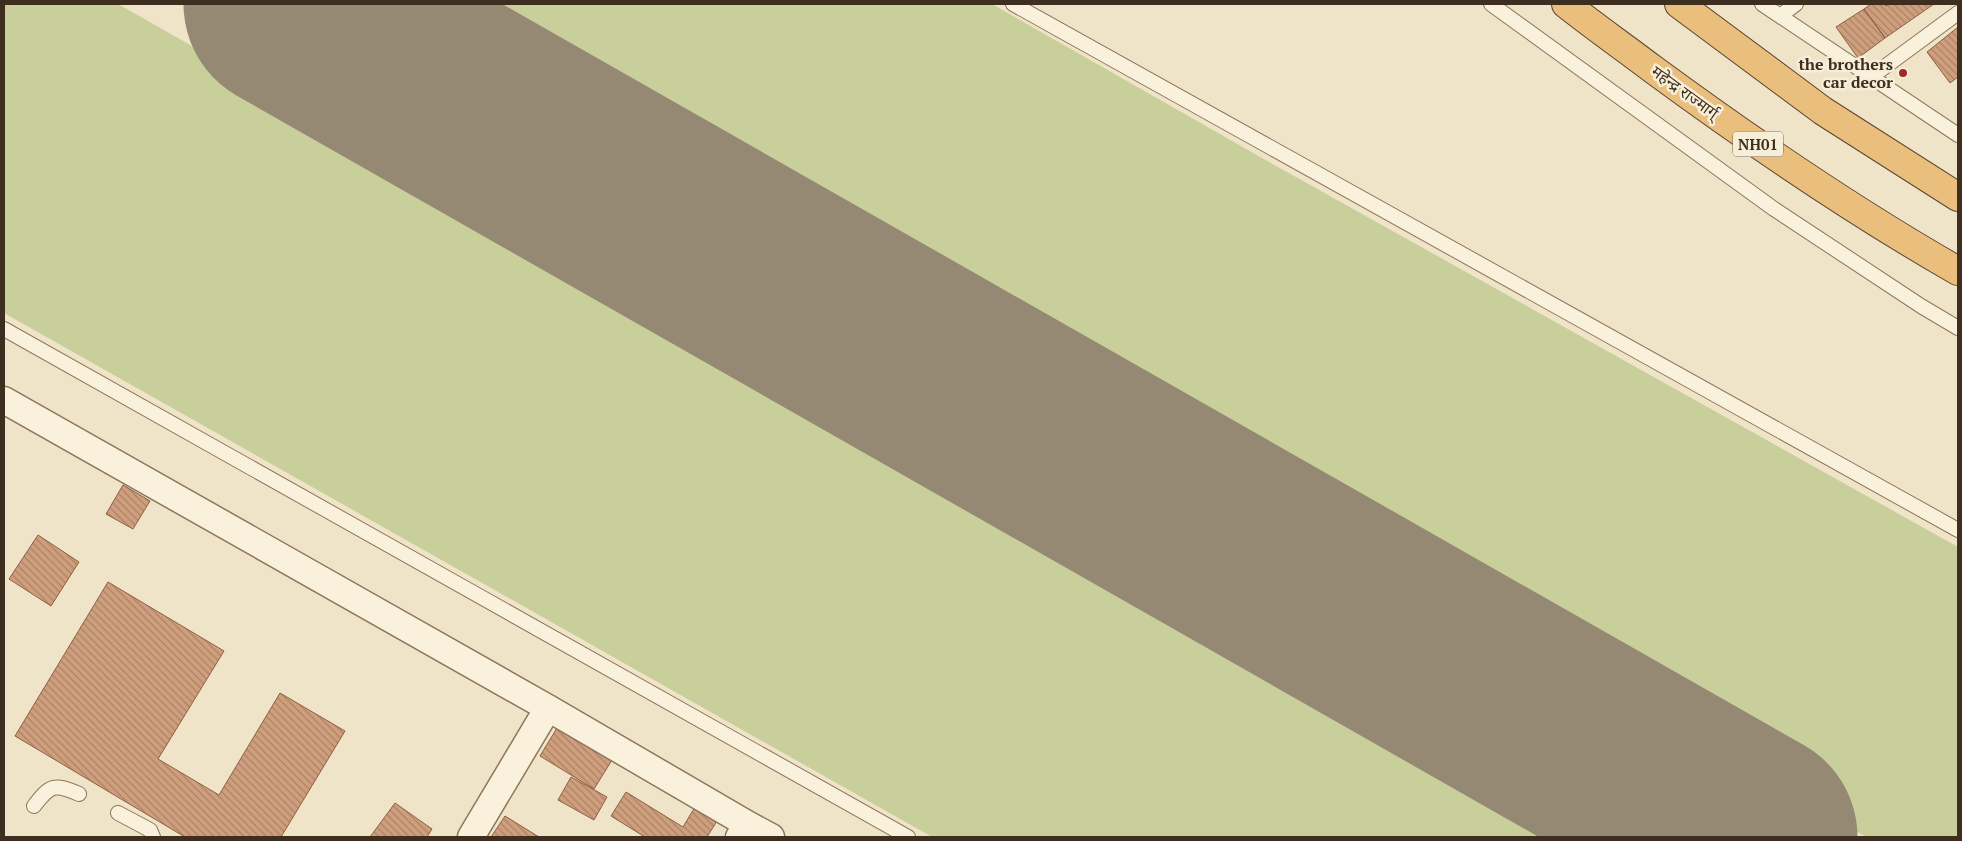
<svg xmlns="http://www.w3.org/2000/svg" width="1962" height="841" font-family="'PT Serif','Noto Sans Devanagari',serif">
<style>
.green{fill:#c9cf9b}
.lines{fill:none;stroke-linecap:round;stroke-linejoin:round}
.runway{stroke:#968974;stroke-width:211}
.building{fill:url(#building-back-hatch);stroke:#8d5f41}
.service-casing{stroke:#8d765c;stroke-width:16}
.minor-casing{stroke:#8d765c;stroke-width:29}
.trunk-casing{stroke:#5b4430;stroke-width:30}
.service{stroke:#faf1dc;stroke-width:14}
.minor{stroke:#faf1dc;stroke-width:26}
.trunk{stroke:#eabe7c;stroke-width:28}
.poi-dot{fill:#9e2a2b;stroke:#f7eed8;stroke-width:2}
.labels{text-anchor:middle;dominant-baseline:central;stroke-width:5;stroke-linejoin:round;paint-order:stroke}
.shield{fill:#f7eed8;stroke:#756857;stroke-width:1}
.shield-label{font-size:15px;font-weight:bold;fill:#3d2e20}
.poi-label{font-size:16px;font-weight:bold;fill:#3d2e20;stroke:#f7eed8;text-anchor:end}
.street-label{font-size:16px;fill:#3d2e20;stroke:#f7eed8}
</style>
<defs>
<pattern id="building-back-hatch" width="6" height="6" patternUnits="userSpaceOnUse" patternTransform="scale(1.25)"><rect width="6" height="6" fill="#cf9f7d"/><path d="M-1 5l2 2M0 0l6 6M5-1l2 2" fill="none" stroke="#a98266"/></pattern>
</defs>
<rect width="100%" height="100%" fill="#f0e4c8"/>
<path class="green" d="M4,4H118L1586,837H932L4,313Z
M402,4H992L1262,158L1958,547V837H1866Z"/>
<g class="lines">
<path class="runway" d="M289,4L1752,837"/>
</g>
<path class="building" d="M1871,4H1885L1886,6L1889,4H1934L1885,38L1864,9Z
M1864,9L1885,38L1858,58L1836,27Z
M1958,27V77L1950,83L1927,52Z
M123,485L150,501L133,529L106,514Z
M38,535L79,562L51,606L9,579Z
M108,582L224,651L158,759L219,795L280,693L345,731L281,837H185L15,736Z
M557,728L612,760L594,789L540,756Z
M571,777L607,797L594,820L558,800Z
M626,792L683,827L695,807L717,821L707,837H645L611,816Z
M395,803L432,829L427,837H370Z
M505,816L539,837H491Z"/>
<g class="lines">
<defs>
<path id="service" d="M1013,4L1958,530
M1491,4L1774,209L1921,306L1958,328
M1762,4L1958,135
M1780,16L1796,4
M1871,77L1958,13
M4,329L908,837
M34,806C50,785 54,783 79,794
M118,813L150,830L153,837"/>
<path id="minor" d="M4,400L548,708L747,824
M471,837L548,708
M739,837L747,824L771,837"/>
<path id="trunk" d="M1566,4C1595,27 1625,48 1654,70C1752,142 1853,211 1958,271
M1679,4L1823,111L1958,197"/>
</defs>
<use href="#service" class="service-casing"/>
<use href="#minor" class="minor-casing"/>
<use href="#trunk" class="trunk-casing"/>
<use href="#service" class="service"/>
<use href="#minor" class="minor"/>
<use href="#trunk" class="trunk"/>
</g>
<circle class="poi-dot" cx="1903" cy="73" r="5"/>
<g class="labels">
<rect class="shield" x="1733" y="131.5" width="50" height="25" rx="4"/>
<g class="shield-label">
<text x="1758" y="144">NH01</text>
</g>
<g class="poi-label">
<text x="1893" y="64">the brothers<tspan x="1893" dy="18">car decor</tspan></text>
</g>
<g class="street-label">
<text transform="translate(1685 92) rotate(36)">महेन्द्र राज्मार्ग्</text>
</g>
</g>
<rect width="1962" height="841" fill="none" stroke="#3d2e20" stroke-width="10"/>
</svg>
